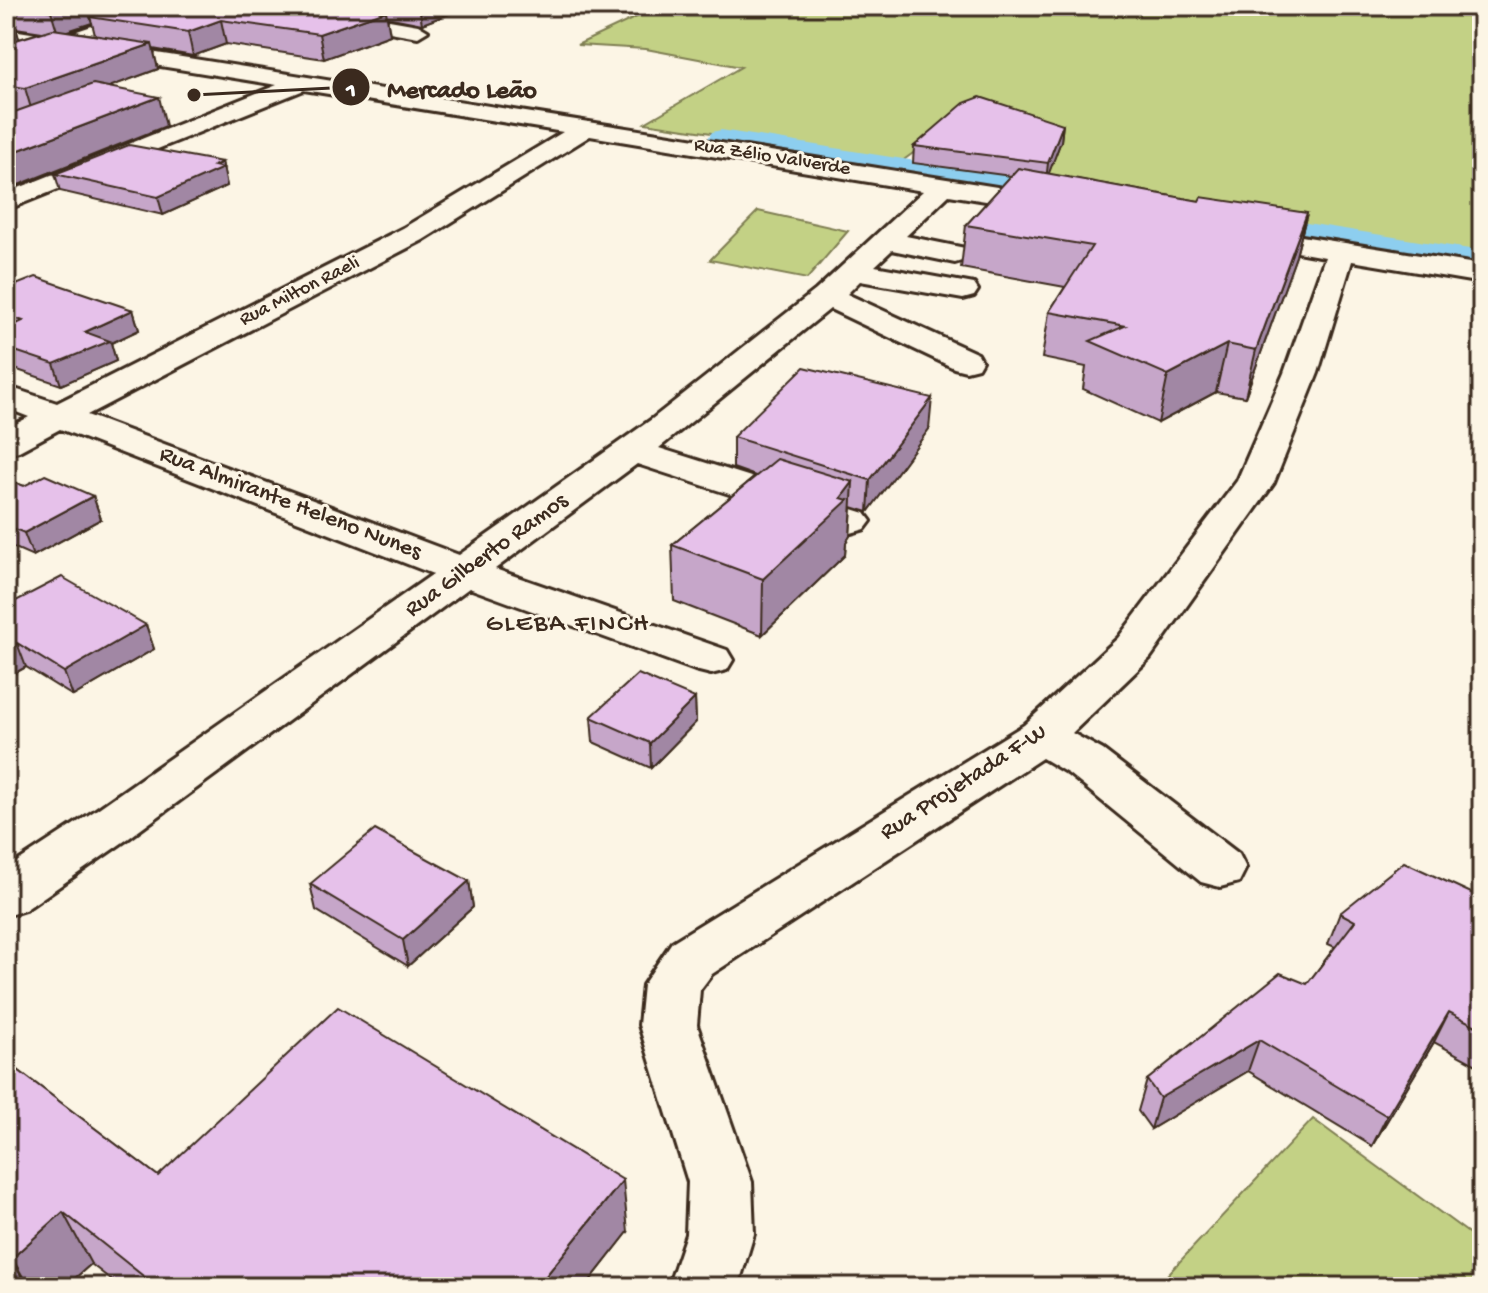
<svg xmlns="http://www.w3.org/2000/svg" width="1488" height="1293" font-family="'Gochi Hand',sans-serif">
<style>
.green{fill:#c3d185;stroke:#7f7e52;stroke-width:2}
.lines{fill:none;stroke-linecap:round;stroke-linejoin:round}
.canal{fill:#8dceef;fill-rule:evenodd}
.minor-casing{stroke:#3b2a1e;stroke-width:6}
.major-casing{stroke:#3b2a1e;stroke-width:6}
.minor{fill:#fcf5e5;fill-rule:evenodd}
.major{fill:#fcf5e5;fill-rule:evenodd}
.wall{fill:#c6a6c9;stroke:#3b2a1e;stroke-width:2;fill-rule:evenodd}
.shaded-wall{fill:#a187a4;stroke:#3b2a1e;stroke-width:2}
.building{fill:#e6c1ea;stroke:#3b2a1e;stroke-width:2}
.labels{text-anchor:middle;dominant-baseline:central;stroke-width:6;stroke-linejoin:round;paint-order:stroke}
.far-street-label{font-size:20px;fill:#3b2a1e;stroke:#fcf5e5}
.street-label{font-size:24px;fill:#3b2a1e;stroke:#fcf5e5}
.neighbourhood-label{font-size:26px;letter-spacing:2px;fill:#3b2a1e;stroke:#fcf5e5}
.leader{fill:none;stroke:#3b2a1e;stroke-width:3}
.callout-dot{fill:#3b2a1e;stroke:#fcf5e5;stroke-width:3}
.mark-label{font-size:24px;text-anchor:middle;font-weight:bold;fill:#fff}
.callout-label{font-size:26px;text-anchor:middle;font-weight:bold;fill:#3b2a1e;stroke:#fcf5e5;stroke-width:6;stroke-linejoin:round;paint-order:stroke}
</style>
<rect width="100%" height="100%" fill="#fcf5e5"/>
<filter id="ink" filterUnits="userSpaceOnUse"><feTurbulence type="fractalNoise" baseFrequency=".0125" numOctaves="2"/><feDisplacementMap in="SourceGraphic" scale="16" xChannelSelector="R" yChannelSelector="G"/><feConvolveMatrix kernelMatrix="1 2 1 2 8 2 1 2 1" color-interpolation-filters="sRGB"/></filter>
<g filter="url(#ink)">
<path class="green" d="M660,6H1482V255L980,177L1022,132L980,104L890,170L711,141L718,134L645,123L741,67L646,49L577,45Z
M758,211L848,231L807,279L710,260Z
M1313,1119L1482,1243V1287H1156Z"/>
<g class="lines">
<path class="canal" d="M721,130L1066,185L1076,188L1080,194L1076,200L1066,203L712,144L708,138L712,132Z
M1238,212L1482,251V269L1227,227L1223,221L1227,215Z"/>
<defs>
<path id="minor" d="M268,6H309L418,25L428,31L418,37L277,12Z
M1451,6H1482V14L1460,12Z
M6,29L1053,196L1062,198L1066,204L1062,210L1053,212L949,195L906,236L965,248L969,254L965,260L955,263L892,250L875,266L974,284L978,290L974,296L963,299L860,281L847,294L978,354L982,361L978,368L966,371L954,368L830,309L659,448L865,513L871,521L865,529L851,533L837,529L637,464L495,569L727,650L733,660L727,670L711,674L695,670L469,588L129,838L25,910L6,916V869L93,812L433,574L60,429L19,451L6,454V429L29,417L6,408V386L57,403L403,228L563,132L304,90L6,210V193L277,85L6,41ZM590,136L923,191L816,290L652,419L459,555L87,415L423,240Z
M1240,226L1482,265V283L1352,261L1318,373L1274,483L1150,658L1072,733L1103,750L1239,854L1246,868L1239,882L1220,887L1201,882L1069,774L1042,758L712,974L700,990L697,1025L752,1182L754,1234L738,1287H668L686,1234L688,1182L639,1025L643,985L672,942L1024,725L1118,638L1237,481L1284,373L1325,257L1230,240L1226,234L1230,228Z"/>
<path id="major" d="M151,6H179L177,10L6,68V55Z"/>
</defs>
<use href="#minor" class="minor-casing"/>
<use href="#major" class="major-casing"/>
<use href="#minor" class="minor"/>
<use href="#major" class="major"/>
</g>
<path class="wall" d="M6,6H471L422,24L387,17L390,35L324,59L226,44L193,56L153,49L158,69L108,87L166,126L6,190V115L15,111L6,110ZM92,23L95,35L68,31ZM16,28L42,32L19,39Z
M1063,124L1061,141L1048,174L1199,201L1307,213L1296,256L1245,397L1216,392L1158,423L1083,389L1086,367L1042,358L1049,312L1065,287L961,268L966,225L1011,176L913,163L914,146Z
M222,162L227,186L163,215L60,191L55,174Z
M6,289L133,310L139,330L111,343L116,361L61,385L6,366Z
M1482,428V446L1478,445Z
M929,429L868,512L852,507L850,536L846,542L845,555L762,635L674,601L672,545L756,476L733,468V437Z
M6,479L24,486L93,496L101,519L33,556L6,544Z
M6,606L146,625L154,649L73,696L26,667L6,678Z
M695,698L696,722L651,768L593,742L591,717Z
M1482,810V831L1475,827Z
M469,881L473,907L408,966L316,910L310,884Z
M1482,898V1068L1434,1042L1372,1146L1248,1071L1151,1129L1138,1111L1147,1080L1307,984L1335,947L1328,944L1340,913Z
M6,1061L158,1176L628,1232L585,1287H120L91,1264L65,1287H6Z"/>
<path class="shaded-wall" d="M66,6H142L90,17L92,23L58,34L51,11Z
M419,6H471L422,24Z
M386,11L390,35L324,59L319,34Z
M221,20L226,44L193,56L188,32Z
M14,23L22,47L6,52V24Z
M152,44L158,69L33,115L25,88Z
M159,97L166,126L6,190V155Z
M1063,124L1061,141L1046,181L1048,163Z
M222,162L227,186L163,215L158,197Z
M1307,213L1296,256L1245,397L1256,350Z
M133,310L139,330L111,343L116,361L61,385L54,364L85,332Z
M1227,344L1216,392L1158,423L1168,375Z
M932,398L929,429L868,512L870,480Z
M853,482L850,536L846,542L845,555L762,635L763,579L841,498Z
M93,496L101,519L33,556L24,533Z
M146,625L154,649L73,696L64,672Z
M17,643L26,667L6,678V649Z
M695,698L696,722L651,768L650,743Z
M469,881L473,907L408,966L403,940Z
M1449,1012L1434,1042L1372,1146L1387,1116Z
M1259,1040L1248,1071L1151,1129L1160,1098Z
M623,1180L628,1232L585,1287H537Z
M63,1212L91,1264L65,1287H29L12,1258Z
M9,1256L28,1287H6V1258Z"/>
<path class="building" d="M21,6H66L51,11Z
M123,6H354L386,11L319,34L221,20L188,32L90,17Z
M53,29L152,44L25,88L6,85V43Z
M93,84L159,97L6,155V115Z
M980,97L1063,124L1048,163L914,146L964,103Z
M129,145L222,162L214,166L223,168L158,197L55,174Z
M1018,168L1199,201L1201,197L1307,213L1256,350L1227,344L1168,375L1090,341L1125,326L1049,312L1092,246L966,225Z
M36,277L133,310L85,332L110,341L54,364L6,348V329L23,321L6,315V289Z
M804,367L932,398L870,480L733,437Z
M777,459L853,482L841,498L848,500L763,579L672,545Z
M45,475L93,496L24,533L6,525V479L24,486Z
M62,577L146,625L64,672L17,643L6,649V606Z
M638,674L695,698L650,743L591,717Z
M375,830L469,881L403,940L310,884Z
M1404,862L1482,898V1029L1449,1012L1387,1116L1259,1040L1160,1098L1147,1080L1280,973L1307,984L1355,921L1340,913Z
M338,1007L623,1180L537,1287H157L63,1212L12,1258L9,1256L6,1258V1061L158,1176Z"/>
</g>
<g class="labels">
<g class="far-street-label">
<text transform="translate(772 158) rotate(9)">Rua Zélio Valverde</text>
<text transform="translate(300 292) rotate(-27)">Rua Milton Raeli</text>
</g>
<g class="street-label">
<text transform="translate(290 504) rotate(21)">Rua Almirante Heleno Nunes</text>
<text transform="translate(487 556) rotate(-36)">Rua Gilberto Ramos</text>
<text transform="translate(964 783) rotate(-33)">Rua Projetada F-W</text>
</g>
<g class="neighbourhood-label">
<text x="568" y="625">GLEBA FINCH</text>
</g>
</g>
<path class="leader" d="M194 95L351 87"/>
<g class="callout-dot">
<circle cx="194" cy="95" r="8"/>
<circle cx="351" cy="87" r="20"/>
</g>
<g class="mark-label">
<text x="351" y="96">1</text>
</g>
<g class="callout-label">
<text x="462" y="97">Mercado Leão</text>
</g>
<rect width="1488" height="1293" fill="none" stroke="#fcf5e5" stroke-width="32"/>
<rect x="16" y="16" width="1456" height="1261" fill="none" stroke="#3b2a1e" stroke-width="3" filter="url(#ink)"/>
</svg>
